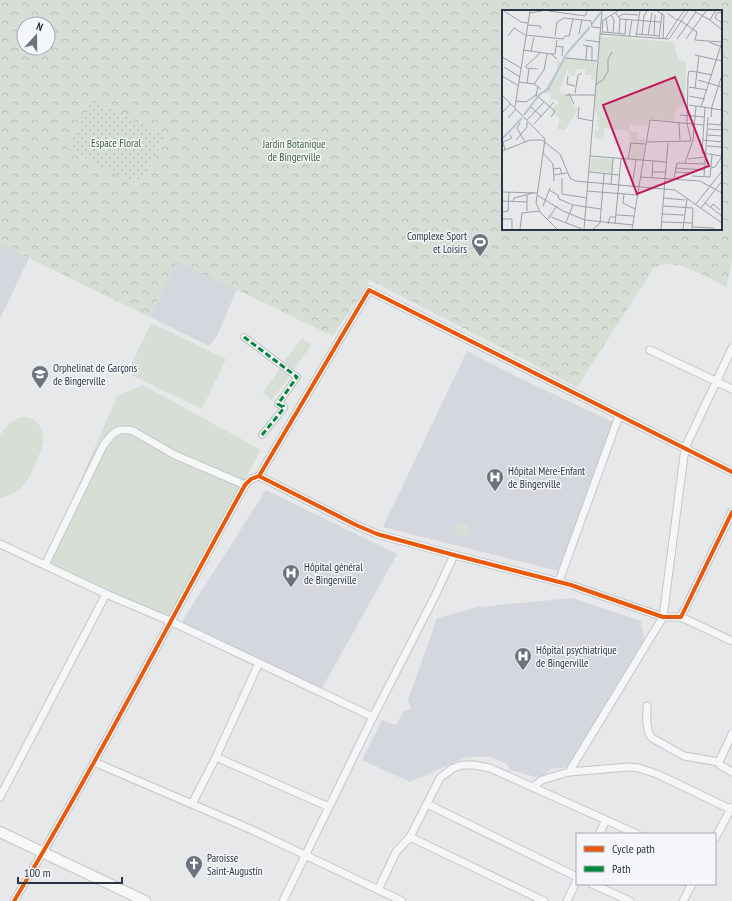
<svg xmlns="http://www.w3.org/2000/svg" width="732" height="901" font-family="'PT Sans Narrow',sans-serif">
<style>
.built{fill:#d4d7dd}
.grass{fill:#d6ded6}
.park{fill:url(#park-crowns);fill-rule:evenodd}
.garden{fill:url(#garden-dots)}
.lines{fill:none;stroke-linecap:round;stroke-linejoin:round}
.pedestrian-casing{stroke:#c4c6c8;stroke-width:8}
.minor-casing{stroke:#c4c6c8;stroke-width:9}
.secondary-casing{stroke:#c4c6c8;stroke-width:12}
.pedestrian{stroke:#f5f6f7;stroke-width:5.5}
.minor{stroke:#f5f6f7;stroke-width:7}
.secondary{stroke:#f8f8f8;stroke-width:10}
.quiet{stroke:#00873e;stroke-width:3;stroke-dasharray:6 3;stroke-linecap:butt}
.cycleway-casing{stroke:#f4f6f9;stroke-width:6}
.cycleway{stroke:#e8590c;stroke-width:4}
.labels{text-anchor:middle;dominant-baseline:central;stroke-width:3;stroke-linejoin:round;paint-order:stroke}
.park-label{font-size:11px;fill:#3f6138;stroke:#f4f6f9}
.poi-label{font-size:11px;fill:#2b3445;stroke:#f4f6f9;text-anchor:start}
.inset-river{fill:none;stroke:#b4c4d5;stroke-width:2}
.inset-road{fill:none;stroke:#9ba0a8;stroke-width:1}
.view{fill:#c2185b;fill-opacity:0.15;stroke:#c2185b;stroke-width:2}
.inset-edge{fill:none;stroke:#2b3445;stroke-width:2}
</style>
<defs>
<pattern id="park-crowns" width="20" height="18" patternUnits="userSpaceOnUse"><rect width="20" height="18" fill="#d6ded6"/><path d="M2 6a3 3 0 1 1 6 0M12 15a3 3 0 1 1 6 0" fill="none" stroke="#b8bfb9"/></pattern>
<pattern id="garden-dots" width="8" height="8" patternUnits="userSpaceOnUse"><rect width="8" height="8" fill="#d6ded6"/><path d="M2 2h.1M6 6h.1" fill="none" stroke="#b8bfb9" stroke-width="1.8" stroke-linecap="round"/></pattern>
</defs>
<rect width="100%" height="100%" fill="#e6e8ea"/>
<path class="built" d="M0,244L29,258L0,319Z
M177,260L237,289L217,336L209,346L150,317Z
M467,351L517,377L615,423L563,572L383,527Z
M266,490L397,554L321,690L181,623Z
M572,598L641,621L645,641L569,767L552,769L539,778L510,770L507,764L491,757H467L410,782L362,760L382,720L396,725L404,711L411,709L408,700L437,618L479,607Z"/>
<path class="grass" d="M151,323L226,359L202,409L127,373Z
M302,338L311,345L294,369L284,362Z
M280,369L290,376L272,400L263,393Z
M143,385L261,450L167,621L46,561L117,396Z
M21,417C36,416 45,428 43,443C41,452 36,461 33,469C30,475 27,483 22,487C16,493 8,496 0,498V435L10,422Z
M455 530a7 7 0 1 1 14 0a7 7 0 1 1-14 0Z"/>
<path class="park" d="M0,0H732V261L726,287C711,279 678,259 661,265C658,266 655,268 653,269L577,387L370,280L333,336L177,261L150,317L0,244ZM503,11H721V229H503ZM24,24H48V48H24Z"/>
<path class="garden" d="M93,100L165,136L143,179L134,182L68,149Z"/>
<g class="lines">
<defs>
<path id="pedestrian" d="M244,337L297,377L278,404L284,408
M262,435L284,408L283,405"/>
<path id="minor" d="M650,350L732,389
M259,476L356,525L377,534L454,555L571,585L663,617H681L732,512
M0,544L106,594L170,621L373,717
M45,565L103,446C112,433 117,427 133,431L175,455L245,485
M559,581L619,416
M681,617L732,641
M647,706C647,715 645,731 652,738L684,756L719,762
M732,734L719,762L720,765L732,772
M216,757L329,807
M94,762L250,829L402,901
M569,772L628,767L639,768L657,774L730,809
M533,787L542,780L569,772L663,617L685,448L732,348
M0,797L106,594
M192,804L216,757L259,663
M427,804L577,877
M599,834L606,820
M410,837L544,901
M715,838L732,807
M592,884L630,901
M378,890L396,852L410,837L440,778L453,768L463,765H474L490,768L637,834
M14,901C96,765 168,624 245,485L251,479L259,476L369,290L732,472
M283,901L373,717L435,596L454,555
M567,901L577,880
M683,901L692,884"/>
<path id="secondary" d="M0,832L145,901"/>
</defs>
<use href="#pedestrian" class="pedestrian-casing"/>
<use href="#minor" class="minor-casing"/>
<use href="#secondary" class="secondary-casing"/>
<use href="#pedestrian" class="pedestrian"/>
<use href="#minor" class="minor"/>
<use href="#secondary" class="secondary"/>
<path class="quiet" d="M244,337L297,377L278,404L284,408
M262,435L284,408L283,405"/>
<defs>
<path id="cycleway" d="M259,476L356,525L377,534L454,555L571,585L663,617H681L732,512
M14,901C96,765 168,624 245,485L251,479L259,476L369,290L732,472"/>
</defs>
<use href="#cycleway" class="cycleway-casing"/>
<use href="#cycleway" class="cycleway"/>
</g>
<defs>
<symbol id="stadium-pin" viewBox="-11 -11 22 30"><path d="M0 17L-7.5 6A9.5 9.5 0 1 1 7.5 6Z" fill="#6c737f" stroke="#f4f6f9"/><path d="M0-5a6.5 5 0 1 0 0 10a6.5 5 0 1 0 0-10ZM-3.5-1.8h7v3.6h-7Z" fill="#fff"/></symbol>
<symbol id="school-pin" viewBox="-11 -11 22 30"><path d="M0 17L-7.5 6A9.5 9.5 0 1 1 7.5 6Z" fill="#6c737f" stroke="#f4f6f9"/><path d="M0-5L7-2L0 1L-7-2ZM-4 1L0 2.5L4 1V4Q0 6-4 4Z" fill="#fff"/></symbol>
<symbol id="hospital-pin" viewBox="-11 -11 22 30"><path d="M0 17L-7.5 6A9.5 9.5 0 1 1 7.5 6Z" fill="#6c737f" stroke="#f4f6f9"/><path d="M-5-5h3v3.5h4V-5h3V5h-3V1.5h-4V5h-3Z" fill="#fff"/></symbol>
<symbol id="church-pin" viewBox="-11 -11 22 30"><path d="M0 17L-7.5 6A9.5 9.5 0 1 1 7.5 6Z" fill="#6c737f" stroke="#f4f6f9"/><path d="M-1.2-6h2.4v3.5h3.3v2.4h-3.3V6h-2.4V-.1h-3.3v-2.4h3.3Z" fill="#fff"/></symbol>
</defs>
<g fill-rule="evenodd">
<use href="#stadium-pin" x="470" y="232" width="20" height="27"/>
<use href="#school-pin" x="30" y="364" width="20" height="27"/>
<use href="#hospital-pin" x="485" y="467" width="20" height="27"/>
<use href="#hospital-pin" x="281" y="563" width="20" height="27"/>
<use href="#hospital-pin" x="513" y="646" width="20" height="27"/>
<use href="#church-pin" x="184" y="854" width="20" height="27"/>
</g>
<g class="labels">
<g class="park-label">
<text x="116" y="143">Espace Floral</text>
<text x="294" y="144">Jardin Botanique<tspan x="294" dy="13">de Bingerville</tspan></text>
</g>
<g class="poi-label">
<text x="467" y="236" text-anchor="end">Complexe Sport<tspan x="467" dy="13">et Loisirs</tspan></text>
<text x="53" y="368">Orphelinat de Garçons<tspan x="53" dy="13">de Bingerville</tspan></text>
<text x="508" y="471">Hôpital Mère-Enfant<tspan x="508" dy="13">de Bingerville</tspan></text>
<text x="304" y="567">Hôpital général<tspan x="304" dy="13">de Bingerville</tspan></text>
<text x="536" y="650">Hôpital psychiatrique<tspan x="536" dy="13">de Bingerville</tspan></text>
<text x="207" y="858">Paroisse<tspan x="207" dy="13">Saint-Augustin</tspan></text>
</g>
</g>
<g transform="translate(502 10)">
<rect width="220" height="220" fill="#e6e8ea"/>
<path d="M97,27H117L106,87L93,85ZM63,48L94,51L93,70H89V65H83V59H75L71,66L67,64L66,57L60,53ZM52,82L67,84L71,96L76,99L63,120L55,119L58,109L49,101L57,92L48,88ZM128,121L137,122L136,128H133L143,130L141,150L126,149ZM90,148L111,149L109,163L88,161Z" fill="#d6ded6"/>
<path d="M55,50L66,57L57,84L41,83L52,65L59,60L55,57Z" fill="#d6ded6"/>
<path d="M117,27L172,32L176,50L184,52L183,96L175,97L172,111L148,109L146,116L128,114L127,121L102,118L101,130L93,128V120H97V117H95L96,105L92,100L93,85L105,86Z" fill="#d6ded6"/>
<path class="inset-river" d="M90,14L99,2M22,105L37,85L46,79L65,43L88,17M0,129L20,108"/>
<path class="inset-road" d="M2,1L19,12L26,13M47,1L83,6L85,1M155,1L162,5L161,29M182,1L176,9L195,22L193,30L220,32M192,1L208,10M213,1L208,10L220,20M113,2L118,9L117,23M220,2L215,3L213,8L220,13M27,3L40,1M165,3L175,10M109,5L112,10L111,23M116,7L121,4L136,5M104,8L106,22M118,9L158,12M25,15L38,16L39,19M101,22L123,24M77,24L80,9M97,24L167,29L186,1M123,24L124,10M135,24L158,26M24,25L61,29L63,26H67L71,9M100,25L101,10L116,1M140,25L142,6L145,1M146,25L150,3M152,25L153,5M6,26L12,18L23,25M53,26L55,12L62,8L89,11L90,17L98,18M127,27L130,10M134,27L138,1M157,28L160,3M163,29L176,9M175,29L194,2M184,29L204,1M83,30L97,32M207,32L220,37M81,35L90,37V50M54,36L61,37L60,46M21,40L49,44L55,49M29,41L32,27M49,44H53L55,30M193,45L220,51M197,45L195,62L210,65M0,47L19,58M64,48L95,51M84,50L85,35M2,57L18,67M23,57L38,43M24,58L36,59M0,66L17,76M66,66L65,74L73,76M196,70L220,77M17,72L32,74L39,79M25,73L27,59M32,74L42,60L45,44M93,75L101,70L106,61V49L110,42M187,77L193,78L195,62L187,61L186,66L185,113L189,131M193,78L205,80M67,83L72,94M73,83L76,65L80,63M0,85L43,129L34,193L38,202L55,219M34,85L53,101L49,107M63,85H93M187,86L203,89M14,91L24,92L34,85L36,77M187,95L220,100M13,97L28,1M29,97L39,106M77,97L76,108L91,111M199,97L220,32M203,97L200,143L220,146M0,103L9,93M178,105L203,107M209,107L210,96L220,65M6,108L14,99M25,110L42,92M18,113L15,118L23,132M177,113L178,131M32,114L52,92M206,114L220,115M219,115L220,103M206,119L220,120M205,125L220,126M14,130L25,117V112M201,130L220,132M144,132L189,131M205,136L220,137M3,140L1,132L10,128L8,125M0,141L28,130H40L58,144L68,168L73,171L173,180L220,213M41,143L51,154L52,171M88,146L165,152M126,149L129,133L143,134M186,149L203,147M183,153L191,130L194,96M173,158L202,160M209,158L213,157L220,146M51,159L58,158L60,164M87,162L117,165M151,162H164M173,162L191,163M52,165L65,163M190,166L208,167L210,145M139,167L198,171L220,183M150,167L151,151M202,167L206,107M60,168V184L85,188M172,168L175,153L202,154M109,175L111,148M130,177L134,150M47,180L56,185L57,189L71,195L99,199M85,181L136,185M0,182L35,183M122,184L121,193L133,199M35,185L61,201L83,210L131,215M162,188L183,190M0,191L25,192M11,191L12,188L31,183M203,193L220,206M194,194L220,161M41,196L48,178M161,196L191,198M209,197L211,194L218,200M199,198L220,171M25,201V185M1,202L6,201L7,182M160,204L182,205M114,205L132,206M49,207L80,219M0,209H10V219M45,210L55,196M64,212L71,195M160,212L190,213M106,214L108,207H114M113,214L119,149M190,217L212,218M18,219L20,203L37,201M82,219L100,1M91,219L98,213L102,164M130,219L148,110L202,115M159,219L166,133M181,219L185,188M190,219L191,198"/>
<path class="view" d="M173,67L207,156L135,184L101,95Z"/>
<rect width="220" height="220" class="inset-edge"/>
</g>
<rect x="576" y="833" width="140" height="52" fill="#f4f6f9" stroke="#a4a8b1"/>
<rect x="584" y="846" width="20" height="6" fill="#e8590c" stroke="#a4a8b1"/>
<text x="612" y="853" font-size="12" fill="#2b3445">Cycle path</text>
<rect x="584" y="866" width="20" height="6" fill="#00873e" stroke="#a4a8b1"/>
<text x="612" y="873" font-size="12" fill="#2b3445">Path</text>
<g transform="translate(36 36) rotate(21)"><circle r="19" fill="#f4f6f9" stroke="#a4a8b1"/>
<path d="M0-3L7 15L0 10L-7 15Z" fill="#6c737f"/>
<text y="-6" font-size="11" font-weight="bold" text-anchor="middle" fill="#2b3445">N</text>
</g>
<path d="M18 877v6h104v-6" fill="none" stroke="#2b3445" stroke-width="2"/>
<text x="24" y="877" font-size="12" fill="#2b3445" stroke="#f4f6f9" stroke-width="3" paint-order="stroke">100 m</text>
</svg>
